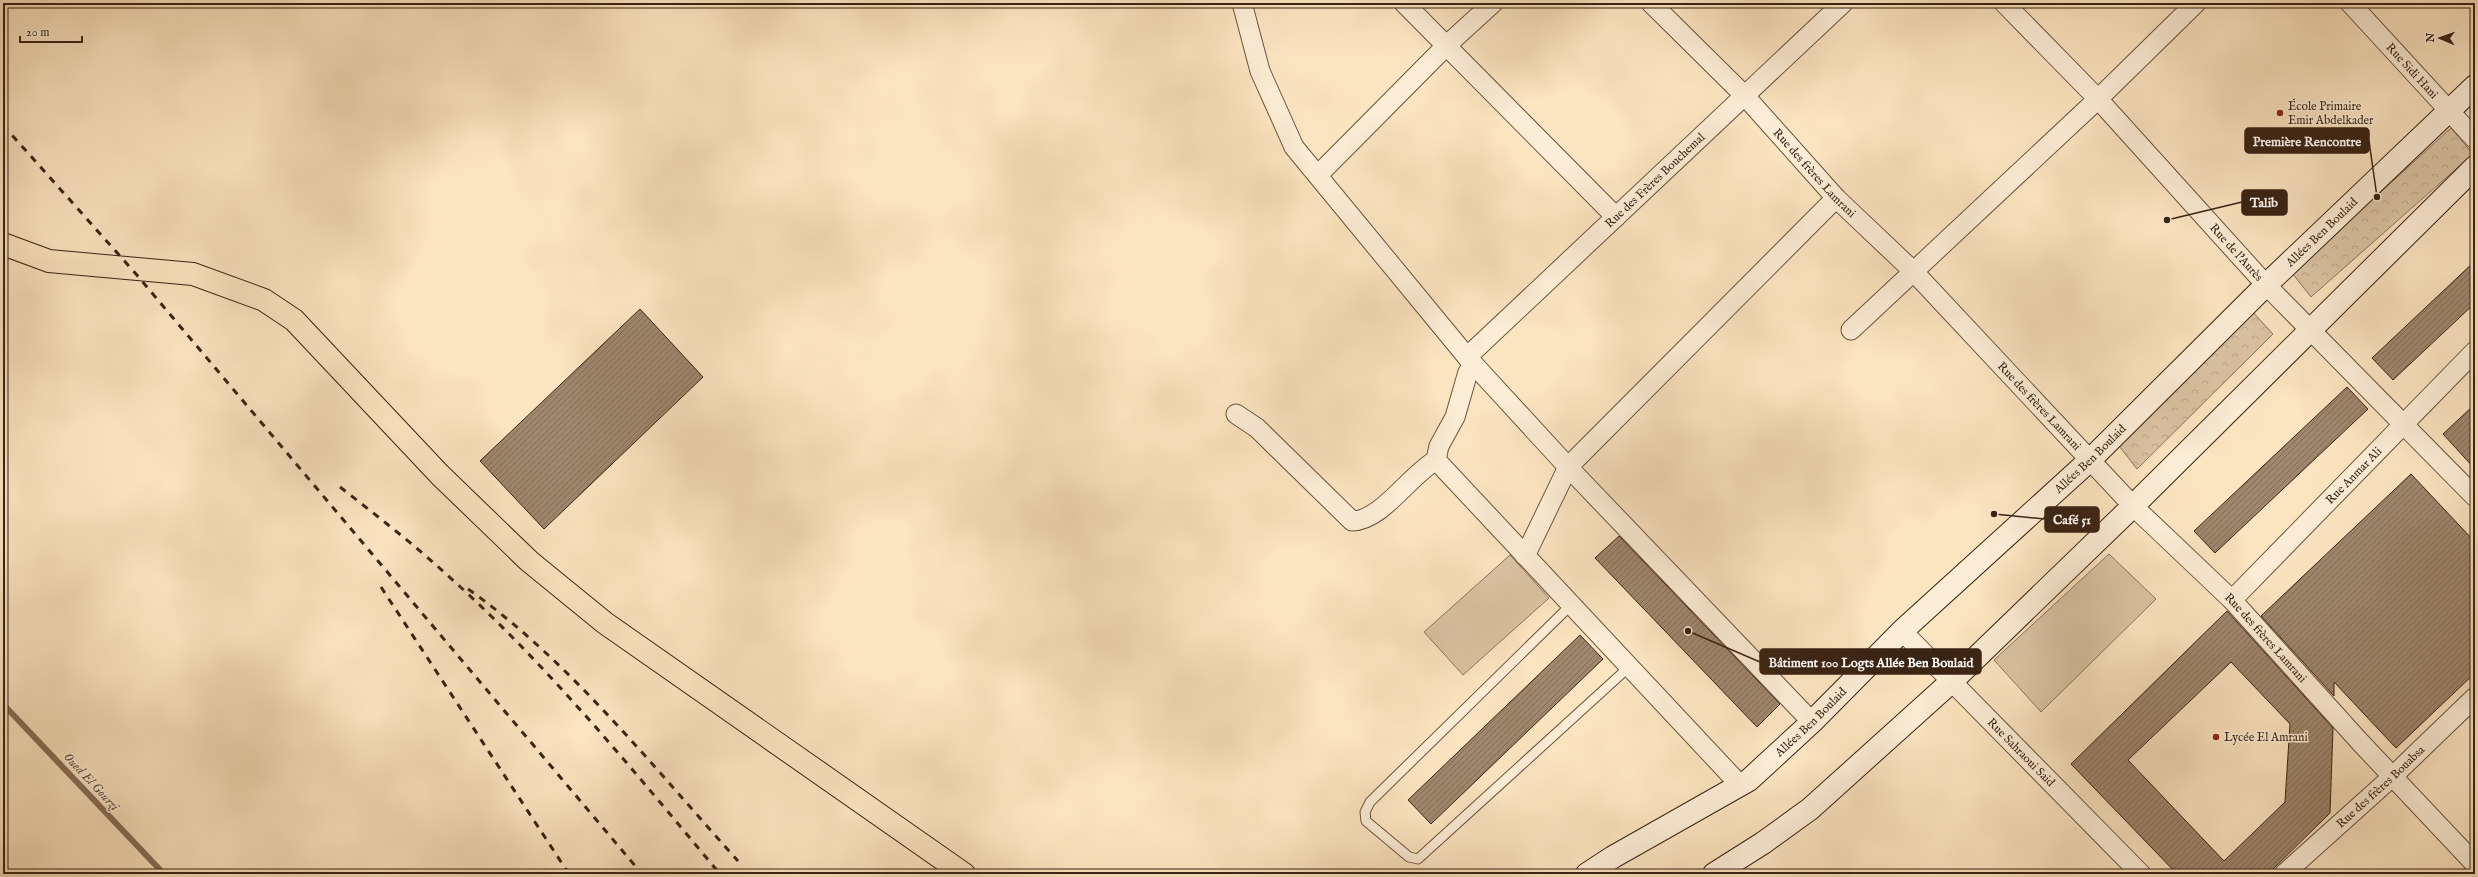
<svg xmlns="http://www.w3.org/2000/svg" width="2478" height="877" font-family="'IM FELL English',serif">
<style>
.forest{fill:url(#forest-crowns);stroke:#8a735b}
.garden{fill:#dac3a3;stroke:#8a735b}
.lines{fill:none;stroke-linecap:round;stroke-linejoin:round}
.stream{stroke:#866f57;stroke-width:6}
.building{fill:url(#building-hatch);stroke:#392313;fill-rule:evenodd}
.lane-casing{stroke:#6a533e;stroke-width:11}
.street-casing{stroke:#6a533e;stroke-width:21}
.secondary-casing{stroke:#392313;stroke-width:24}
.primary-casing{stroke:#392313;stroke-width:24}
.lane{stroke:#fcedd6;stroke-width:9}
.street{stroke:#fcedd6;stroke-width:19}
.secondary{stroke:#fcedd6;stroke-width:22}
.primary{stroke:#fbe4c0;stroke-width:22}
.rail{stroke:#392313;stroke-width:3;stroke-dasharray:7 7;stroke-linecap:butt}
.poi-dot{fill:#8f2418;stroke:#fcedd6;stroke-width:1.5}
.labels{text-anchor:middle;dominant-baseline:central;stroke-width:3;stroke-linejoin:round;paint-order:stroke}
.street-label{font-size:12px;fill:#392313;stroke:#fcedd6}
.poi-label{font-size:12px;fill:#392313;stroke:#fcedd6;text-anchor:start}
.water-label{font-size:13px;font-style:italic;fill:#664f3b;stroke:#fcedd6}
.leader{fill:none;stroke:#392313;stroke-width:1.5}
.callout-dot{fill:#392313;stroke:#fcedd6;stroke-width:1.5}
.callout{fill:#392313;stroke:#392313;stroke-width:1.5}
.callout-label{font-size:13px;text-anchor:middle;font-weight:bold;fill:#fff}
</style>
<defs>
<pattern id="forest-crowns" width="20" height="18" patternUnits="userSpaceOnUse"><rect width="20" height="18" fill="#dac3a3"/><path d="M2 6a3 3 0 1 1 6 0M12 15a3 3 0 1 1 6 0" fill="none" stroke="#bca78b"/></pattern>
<pattern id="building-hatch" width="6" height="6" patternUnits="userSpaceOnUse"><rect width="6" height="6" fill="#9e876d"/><path d="M-1 1l2-2M0 6l6-6M5 7l2-2" fill="none" stroke="#826e58"/></pattern>
</defs>
<rect width="100%" height="100%" fill="#fbe4c0"/>
<filter id="stains"><feTurbulence type="fractalNoise" baseFrequency=".005" numOctaves="4"/><feColorMatrix values="0 0 0 0 .2 0 0 0 0 .09 0 0 0 0 .02 0 0 0 .5 -.17"/></filter>
<radialGradient id="worn" r=".72"><stop offset=".6" stop-color="#630" stop-opacity="0"/><stop offset="1" stop-color="#630" stop-opacity=".3"/></radialGradient>
<path class="forest" d="M2451,128L2473,154L2311,297L2292,273Z
M2250,309L2273,334L2137,469L2119,446Z"/>
<path class="garden" d="M2109,554L2156,599L2041,712L1994,660Z
M1510,555L1549,598L1463,675L1424,632Z"/>
<g class="lines">
<path class="stream" d="M3,704L164,874"/>
</g>
<path class="building" d="M2475,261V303L2393,380L2372,358Z
M640,309L703,377L544,529L480,461Z
M2347,387L2368,409L2215,553L2194,531Z
M2475,404V469L2443,434Z
M2411,474L2475,542V673L2396,748L2334,682V696L2261,616Z
M1619,536L1780,704L1757,727L1595,558Z
M2227,611L2333,728L2330,813L2268,874H2177L2071,764ZM2231,662L2290,724L2285,802L2224,861L2128,760Z
M1580,635L1603,659L1431,824L1408,800Z"/>
<g class="lines">
<defs>
<path id="lane" d="M1571,605L1370,802L1365,812L1366,821L1409,857L1418,859L1629,667"/>
<g id="street">
<path d="M1242,3L1260,71L1294,147L1467,357L1568,467L1812,722"/>
<path d="M1404,3L1616,217"/>
<path id="s1" d="M1651,3L1744,95L1836,198L1913,271L2133,506L2232,600L2360,742L2475,864"/>
<path id="s2" d="M2004,3L2098,99L2266,285L2475,497"/>
<path id="s3" d="M2350,3L2475,139"/>
<path d="M1318,175L1447,45L1493,3"/>
<path d="M1851,330L2098,99L2196,3"/>
<path id="s4" d="M1467,357L1843,3"/>
<path d="M1236,414L1257,428L1352,521C1381,521 1409,476 1436,460L1740,785"/>
<path d="M1436,460L1439,446L1455,417L1468,372"/>
<path d="M1525,556L1568,467L1836,198"/>
<path id="s5" d="M2232,600L2475,351"/>
<path id="s6" d="M1902,631L2141,874"/>
<path id="s7" d="M2284,874L2392,777L2475,697"/>
</g>
<g id="secondary">
<path id="s8" d="M1587,874L1613,857L1749,780L1812,722L1902,631L2090,460L2266,285L2475,86"/>
<path d="M1714,874L1763,843L1810,809L1951,682L2133,506L2475,167"/>
</g>
<path id="primary" d="M3,244L49,261L193,274L264,300L294,320L440,475L529,561L605,623L964,874"/>
</defs>
<use href="#lane" class="lane-casing"/>
<use href="#street" class="street-casing"/>
<use href="#secondary" class="secondary-casing"/>
<use href="#primary" class="primary-casing"/>
<use href="#lane" class="lane"/>
<use href="#street" class="street"/>
<use href="#secondary" class="secondary"/>
<use href="#primary" class="primary"/>
<path class="rail" d="M3,125L136,274L642,874
M340,487C376,515 412,543 445,573C547,664 633,770 720,874
M381,587L569,874
M468,589C569,660 655,769 738,861"/>
</g>
<g class="poi-dot">
<circle cx="2280" cy="113" r="4"/>
<circle cx="2216" cy="737" r="4"/>
</g>
<g class="labels">
<g class="street-label">
<text stroke="none"><textPath href="#s3" startOffset="92">Rue Sidi Hani</textPath></text>
<text stroke="none"><textPath href="#s1" startOffset="236">Rue des frères Lamrani</textPath></text>
<text stroke="none"><textPath href="#s4" startOffset="258">Rue des Frères Bouchemal</textPath></text>
<text stroke="none"><textPath href="#s8" startOffset="980">Allées Ben Boulaid</textPath></text>
<text stroke="none"><textPath href="#s2" startOffset="341">Rue de l'Aurès</textPath></text>
<text stroke="none"><textPath href="#s1" startOffset="560">Rue des frères Lamrani</textPath></text>
<text stroke="none"><textPath href="#s8" startOffset="656">Allées Ben Boulaid</textPath></text>
<text stroke="none"><textPath href="#s5" startOffset="174">Rue Anmar Ali</textPath></text>
<text stroke="none"><textPath href="#s1" startOffset="884">Rue des frères Lamrani</textPath></text>
<text stroke="none"><textPath href="#s8" startOffset="272">Allées Ben Boulaid</textPath></text>
<text stroke="none"><textPath href="#s6" startOffset="170">Rue Sahraoui Said</textPath></text>
<text stroke="none"><textPath href="#s7" startOffset="130">Rue des frères Bouabsa</textPath></text>
</g>
<g class="poi-label">
<text x="2288" y="106">École Primaire<tspan x="2288" dy="14">Emir Abdelkader</tspan></text>
<text x="2224" y="737">Lycée El Amrani</text>
</g>
<g class="water-label">
<text transform="translate(91 782) rotate(47)">Oued El Gourzi</text>
</g>
</g>
<path class="leader" d="M2377 197L2369 141M2167 220L2242 202M1994 514L2045 519M1688 631L1760 662"/>
<g class="callout-dot">
<circle cx="2377" cy="197" r="4"/>
<circle cx="2167" cy="220" r="4"/>
<circle cx="1994" cy="514" r="4"/>
<circle cx="1688" cy="631" r="4"/>
</g>
<g class="callout">
<rect x="2245" y="128" width="124" height="25" rx="4"/>
<rect x="2242" y="190" width="45" height="25" rx="4"/>
<rect x="2045" y="507" width="54" height="25" rx="4"/>
<rect x="1760" y="649" width="221" height="25" rx="4"/>
</g>
<g class="callout-label">
<text x="2307" y="146">Première Rencontre</text>
<text x="2264" y="207">Talib</text>
<text x="2072" y="524">Café 51</text>
<text x="1871" y="667">Bâtiment 100 Logts Allée Ben Boulaid</text>
</g>
<rect width="2478" height="877" fill="none" stroke="#fbe4c0" stroke-width="16"/>
<rect x="4" y="4" width="2470" height="869" fill="none" stroke="#392313" stroke-width="2"/>
<rect x="8" y="8" width="2462" height="861" fill="none" stroke="#392313"/>
<g transform="translate(2440 38) rotate(272)" stroke="#fcedd6" stroke-width="3" paint-order="stroke">
<path d="M0-3L7 15L0 10L-7 15Z" fill="#392313"/>
<text y="-6" font-size="11" font-weight="bold" text-anchor="middle" fill="#392313">N</text>
</g>
<path d="M20 36v6h62v-6" fill="none" stroke="#392313" stroke-width="2"/>
<text x="26" y="36" font-size="12" fill="#392313" stroke="#fcedd6" stroke-width="3" paint-order="stroke">20 m</text>
<rect width="100%" height="100%" filter="url(#stains)"/>
<rect width="100%" height="100%" fill="url(#worn)"/>
</svg>
